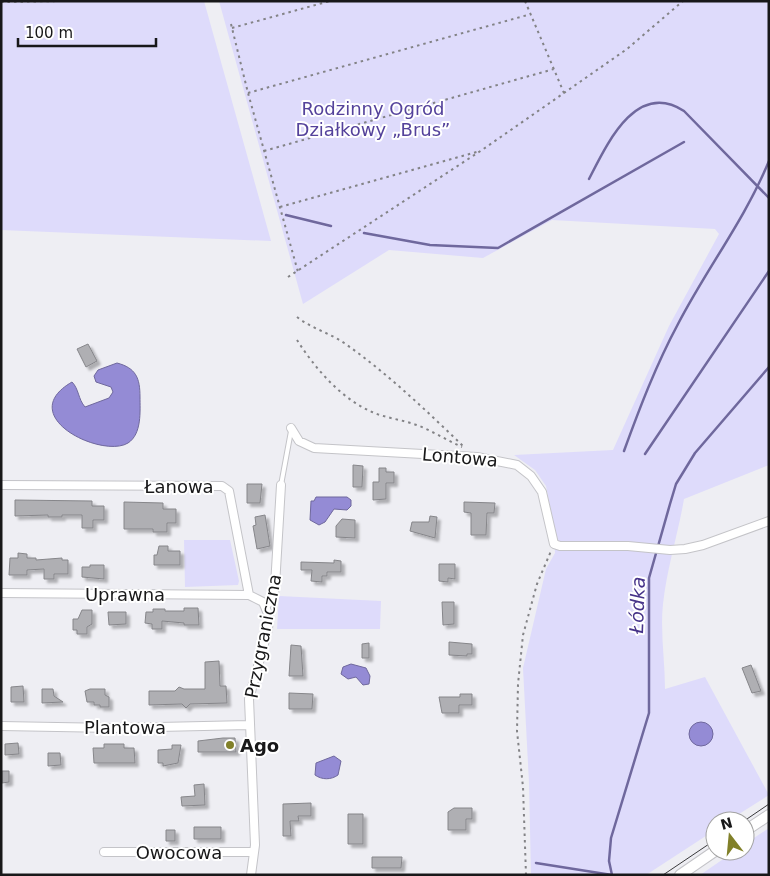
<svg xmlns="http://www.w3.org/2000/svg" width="770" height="876" font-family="'DejaVu Sans',sans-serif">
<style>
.green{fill:#dedbfb}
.water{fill:#948bd5;stroke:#6f689d}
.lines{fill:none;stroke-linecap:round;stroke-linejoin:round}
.stream{stroke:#6f689d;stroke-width:2.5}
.building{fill:#afafb3;stroke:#86868a;filter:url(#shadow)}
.lane-casing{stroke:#c4c4c8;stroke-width:6}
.street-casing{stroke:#c4c4c8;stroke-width:10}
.secondary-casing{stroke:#c4c4c8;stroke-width:12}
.path{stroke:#838386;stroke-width:2;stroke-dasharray:2.5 4;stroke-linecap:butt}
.lane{stroke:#fff;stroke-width:4}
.street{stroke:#fff;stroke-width:8}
.secondary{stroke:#fff;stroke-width:10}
.tram{stroke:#3a3a3c;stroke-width:1}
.poi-dot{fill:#818029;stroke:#fff;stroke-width:2}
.labels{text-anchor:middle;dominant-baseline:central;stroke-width:4;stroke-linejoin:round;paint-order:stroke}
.park-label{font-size:18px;fill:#54429b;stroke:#fff}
.street-label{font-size:18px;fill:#181819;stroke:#fff}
.poi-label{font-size:18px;font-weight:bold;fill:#181819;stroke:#fff;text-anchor:start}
.water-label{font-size:19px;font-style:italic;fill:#463389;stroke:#fff}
</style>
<defs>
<filter id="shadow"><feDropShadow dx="3.5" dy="3.5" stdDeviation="1" flood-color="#0004"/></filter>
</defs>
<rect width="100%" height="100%" fill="#eeeef3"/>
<path class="green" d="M1,1H204L271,241L1,230Z
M219,1H769V465L684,499C678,534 667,568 663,604C660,631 665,661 665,689L705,677L769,795L728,821H715V830L646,875H531L529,783L523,668L546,569L555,553L554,527L546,486L535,470L514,455L613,450L669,326L719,234L715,229L552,220L483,258L389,250L303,304Z
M184,540H230L239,581L238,585L185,587Z
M279,596L381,601L380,629H277Z
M769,828V875H700L735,851H745V844Z"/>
<path class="water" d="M117,363C136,368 140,378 140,397C140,411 142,434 128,443C102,459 13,416 72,382C79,389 78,399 85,407L109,398L113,392L111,387L96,382L94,376L98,370Z
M316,497H347L351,500V506L347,510L334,509L325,522L319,525L310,520L311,501H314Z
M351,664L366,668L370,676L369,684L363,685L356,677L348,679L341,674L343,667Z
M689 734a12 12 0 1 1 24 0a12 12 0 1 1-24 0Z
M334,756L341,761L338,775C331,780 322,780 315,775L316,763Z"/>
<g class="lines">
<path class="stream" d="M589,179C607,144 636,80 684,111L769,198
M286,215L331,226
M364,233L430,245L498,248L684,142
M624,451C640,407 656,365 678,324C707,268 744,221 769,161
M645,454L769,271
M536,863L612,875L609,861L611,838L649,713V578L670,504L676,484L695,453L769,367"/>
</g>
<path class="building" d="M88,344L97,361L86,367L77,349Z
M353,465L363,466L362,487H353Z
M379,468H386V472H394V483H386V499L373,500V482H379Z
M247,484H262L260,503H247Z
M15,500L92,501V506H104V520H93V528H82V515H62V517H48V515L15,516Z
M124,502L163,503V509H176V523H167V532H153V529H124Z
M464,502L495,503L494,513H487L486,535H471V513L464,512Z
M265,515L270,546L257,549L253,526L256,525L255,517Z
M430,516L437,517L435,538L410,531L412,522H429Z
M342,519L355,520V538L336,537V526Z
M159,546H168V551H180V565H154V555H157Z
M18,553L27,554V558H36V560L62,558V560H68V574H54V579H44V569L27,570V575H9L10,558H18Z
M334,560L341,561V572H327V576H322V582L311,581L312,570H301V562L334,563Z
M439,564H455V579L448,578V582L439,581Z
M90,565H104V579L82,577V567H90Z
M442,602H454V624L443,625Z
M184,608H198L199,625H184V623L162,621V629H152V624L145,623L146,612H153V609H165V611H184Z
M82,610H92V624L87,627V634H77V630H73V619H78Z
M108,612H126V624L109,625Z
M449,642L472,644V654H467V656L449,655Z
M369,643V658H362V644Z
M291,645L301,646L303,676H289Z
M219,661L220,686H226L227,703L190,704L186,708L182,704L149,705V691H175L179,687L184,689H205V662Z
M751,665L761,691L752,693L742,668Z
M23,686L24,702H11V687Z
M42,689H53L54,696L63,702L42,703Z
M90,689H105V695L109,697V707H100V705H94V702H87L85,691Z
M289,693L313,694L312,709H289Z
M460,694H472V705H459V713H442L439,697H460Z
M223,738H235L236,752H198V741Z
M18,743L19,754L5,755V744Z
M104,744H124V748H134L135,763H94L93,748H104Z
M172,745H181L178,763L163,766V763H158V750L172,749Z
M48,753H60L61,765L48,766Z
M2,771H9V782L2,783Z
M204,784L205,805L182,806L181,797L195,796L194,785Z
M311,803V816H298L299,821H290L291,836H283V804Z
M454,808H472V819H466V830H448V812Z
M348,814H363V844H348Z
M194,827H221V839H194Z
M166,830H175V841H166Z
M372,857H402L401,868H372Z"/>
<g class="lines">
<defs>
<path id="lane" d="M281,485L291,431"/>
<path id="street" d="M291,428L299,441L314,448L477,457L517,465L531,476L542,492L554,544L560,546H628L670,550L685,549L703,545L769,521
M1,485L222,486L229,491L249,595L263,602L269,616L268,629L249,699L255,845L251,875
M1,593L249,595
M266,606L274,594L275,586L281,485
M1,726L113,728L249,725
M104,852H253"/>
<path id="secondary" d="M745,831L769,815
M680,875L715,851"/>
</defs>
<use href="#lane" class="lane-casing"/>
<use href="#street" class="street-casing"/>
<use href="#secondary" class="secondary-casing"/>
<path class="path" d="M177,1H193
M525,1L564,93
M1,2L61,1
M231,24L248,93L298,272
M232,28L330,1
M248,93L531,14
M264,151L554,69
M280,207L480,151
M288,277L482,150L564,93L627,49L683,1
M297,317C312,329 331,333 347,345C388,374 429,413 465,448
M297,340C315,368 340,398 372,412C388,419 407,420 424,428C437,434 449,441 462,447
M526,875L523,787L517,731L518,684L523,635L537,584L551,551"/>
<use href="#lane" class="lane"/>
<use href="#street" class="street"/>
<use href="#secondary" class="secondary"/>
<path class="tram" d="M744,821L769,804
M663,875L715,840"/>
</g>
<circle class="poi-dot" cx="230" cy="745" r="5"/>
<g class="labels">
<g class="park-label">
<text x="373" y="108">Rodzinny Ogród<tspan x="373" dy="21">Działkowy „Brus”</tspan></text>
</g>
<g class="street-label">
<text transform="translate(460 457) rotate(5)">Lontowa</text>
<text x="179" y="486">Łanowa</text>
<text x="125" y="594">Uprawna</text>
<text transform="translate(263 636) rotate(-79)">Przygraniczna</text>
<text x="125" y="727">Plantowa</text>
<text x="179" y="852">Owocowa</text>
</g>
<g class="poi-label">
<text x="240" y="745">Ago</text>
</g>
<g class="water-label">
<text transform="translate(637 605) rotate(-88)">Łódka</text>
</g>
</g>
<rect width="770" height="876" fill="none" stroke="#181819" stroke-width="5"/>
<g transform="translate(730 836) rotate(344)"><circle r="24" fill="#ffffff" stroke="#a3a3a3"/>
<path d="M0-4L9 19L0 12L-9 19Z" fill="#818029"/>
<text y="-8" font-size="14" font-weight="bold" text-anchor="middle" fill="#181819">N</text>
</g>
<path d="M18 38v8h138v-8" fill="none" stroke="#181819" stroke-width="2.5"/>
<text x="25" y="38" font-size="15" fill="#181819" stroke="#ffffff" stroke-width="4" paint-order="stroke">100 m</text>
</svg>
